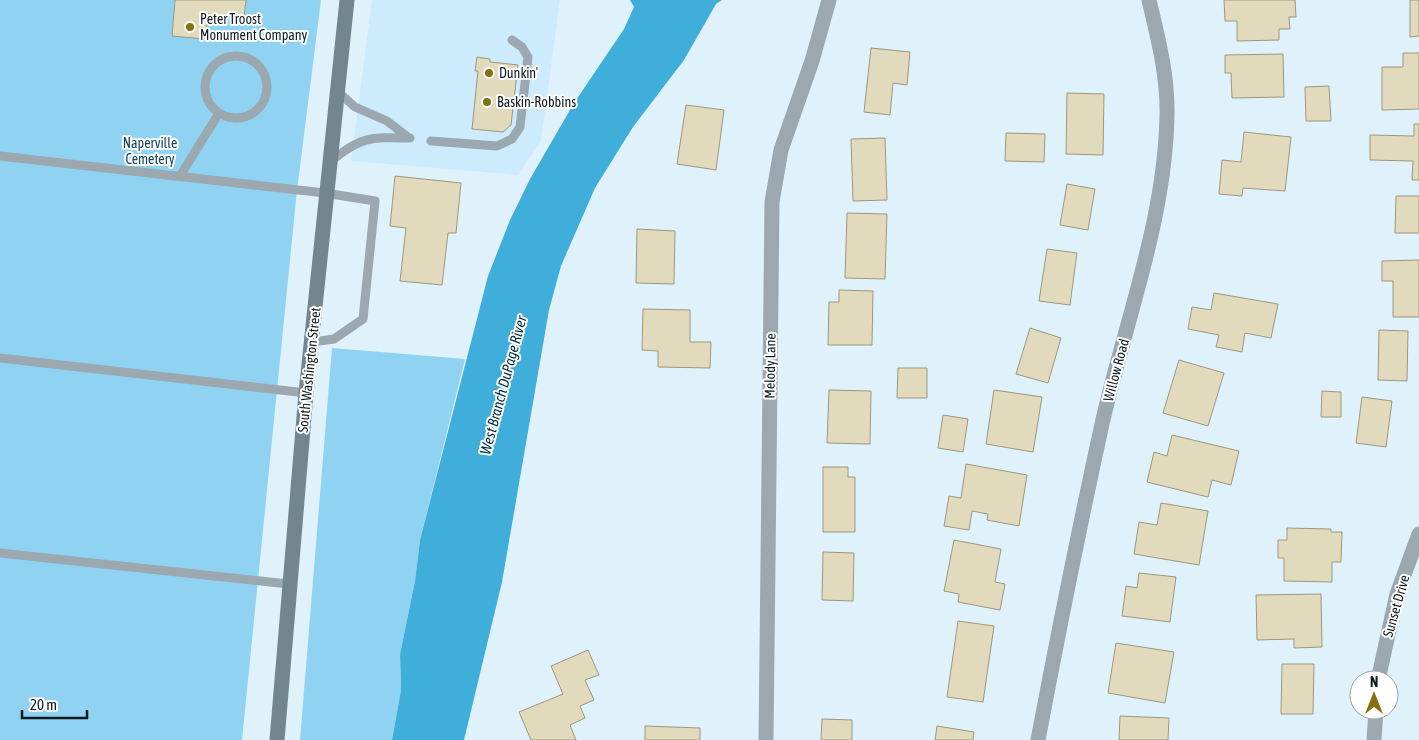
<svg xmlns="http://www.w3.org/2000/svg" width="1419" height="740" font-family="'Asap Condensed',sans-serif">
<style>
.built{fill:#ccecfd}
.green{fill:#8fd2f1}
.water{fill:#40aedb}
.building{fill:#e2dabc;stroke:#9e977b}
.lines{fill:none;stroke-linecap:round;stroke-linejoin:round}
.lane{stroke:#9ba8af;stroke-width:9}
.street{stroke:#9ba8af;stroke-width:15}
.secondary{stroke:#728690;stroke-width:15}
.poi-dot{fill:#84700f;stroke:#fff;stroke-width:2}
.labels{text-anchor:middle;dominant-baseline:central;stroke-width:4;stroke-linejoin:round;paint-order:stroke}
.poi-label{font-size:14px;fill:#0f1b21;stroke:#fff;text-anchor:start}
.park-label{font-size:14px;fill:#164457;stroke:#fff}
.street-label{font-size:14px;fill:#0f1b21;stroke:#fff}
.water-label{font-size:15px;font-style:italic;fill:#003043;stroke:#fff}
</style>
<rect width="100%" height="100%" fill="#dff2fc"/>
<path class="built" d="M372,0H560L541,141L518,175L351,161Z"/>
<path class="green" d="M0,0H321L297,190L242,740H0Z
M332,348L465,359L420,540L415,581L400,654L401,690L392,740H300Z"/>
<path class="water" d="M630,0H722L716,4L684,60L633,127L595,188L561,266L549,310L502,582L464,740H392L401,690L400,654L415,581L420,540L488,276L510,220L530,179L574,103L624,29L634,7Z"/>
<path class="building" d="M175,0H246L244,18L208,14L205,39L172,36Z
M1224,0H1295L1296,17H1289L1290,29H1279V40L1237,41V21H1225Z
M1410,0H1419V36L1410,37Z
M871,48L910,52L907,85L893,83L890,115L864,112Z
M1403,53H1419V109L1382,110V67H1403Z
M1283,54L1284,97L1232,98L1231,73H1225V55Z
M477,57L490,59V62L518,65L511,125L503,132L472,129L478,71H475Z
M1329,86L1331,121H1306L1305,87Z
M1067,93L1104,94L1103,155L1066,154Z
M686,105L724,110L716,170L677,164Z
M1414,124H1419V180H1412L1413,161L1370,160V135L1414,136Z
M1244,132L1291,137L1285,191L1243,188L1242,196L1219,194L1222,160L1241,162Z
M1006,133L1045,134L1044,162L1005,161Z
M885,138L887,200L853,201L851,139Z
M395,176L461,183L456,233H448L442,285L400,281L406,228L390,226Z
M1067,184L1095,189L1088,230L1060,225Z
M1396,196H1419V233H1395Z
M847,213L887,214L885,279L845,278Z
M637,229L675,231L674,284L636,283Z
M1047,249L1077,253L1070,305L1039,301Z
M1419,260V317H1393V281H1382V261Z
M839,290L873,291L872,345H828L829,302H839Z
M1214,293L1278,304L1271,338L1245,333L1242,352L1216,347L1219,335L1188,329L1192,307L1211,310Z
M643,309L690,310V342H711L710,368L658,367V351L642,350Z
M1030,328L1061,338L1048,383L1016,374Z
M1379,330L1408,331L1407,381L1378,380Z
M1179,360L1224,373L1208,426L1163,413Z
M898,368H927V398H897Z
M829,390L871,391L870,444L827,443Z
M994,390L1042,397L1033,452L986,444Z
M1322,391L1341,392V417H1321Z
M1362,397L1392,401L1386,447L1356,443Z
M943,415L968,419L963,452L938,448Z
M1172,435L1239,451L1231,485L1212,480L1208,497L1147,482L1154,452L1167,456Z
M966,464L1027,475L1019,526L987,520L988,514L972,511L969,530L944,526L949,496L961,498Z
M823,467H848V477H855V532H823Z
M1161,503L1208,511L1199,565L1134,554L1139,522L1157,525Z
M1287,528L1331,529V532H1342L1341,562H1332V582L1284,581V558H1278V540H1287Z
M954,540L1001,549L995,582L1005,584L1000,610L958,602L959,594L944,591Z
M823,552L854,553L853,601L822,600Z
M1139,573L1176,577L1170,622L1122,616L1126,586L1137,588Z
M1321,594L1322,647L1294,648V639L1257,640L1256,595Z
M958,621L994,626L983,702L947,697Z
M1116,643L1174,652L1165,703L1108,693Z
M588,650L599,675L585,680L594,700L580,706L585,718L570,725L576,740H531L519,712L563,694L551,666Z
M1282,664H1314L1313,714H1281Z
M1120,716L1169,718L1168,740H1119Z
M822,719L852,720V740H821Z
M645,726L700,728V740H645Z
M937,726L974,732L973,740H935Z"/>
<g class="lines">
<path class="lane" d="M205 87a31 31 0 1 1 62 0a31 31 0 1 1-62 0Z
M337,91L355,107L387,121L409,138
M431,141L497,146L512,139L520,127L528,57L522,47L512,40
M0,156L325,193L375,201L363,319L334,339L312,342
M330,162C361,136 371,137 410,138
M180,176L219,113
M0,358L306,393
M0,553L288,584"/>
<path class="street" d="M1378,680L1397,594L1419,534
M766,740L772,202L781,150L812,61L829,0
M1038,740C1058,634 1079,529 1102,424C1125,322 1165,221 1167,116C1168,76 1158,38 1149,0
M1374,740L1376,710"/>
<path class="secondary" d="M277,740L306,393L347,0"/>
</g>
<g class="poi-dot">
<circle cx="190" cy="27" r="5"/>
<circle cx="489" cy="73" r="5"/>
<circle cx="487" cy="102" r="5"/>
</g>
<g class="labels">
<g class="poi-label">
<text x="200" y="19">Peter Troost<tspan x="200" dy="16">Monument Company</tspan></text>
<text x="499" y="73">Dunkin'</text>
<text x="497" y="102">Baskin-Robbins</text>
</g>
<g class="park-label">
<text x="150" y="143">Naperville<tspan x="150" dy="16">Cemetery</tspan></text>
</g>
<g class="street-label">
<text transform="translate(770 366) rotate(-89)">Melody Lane</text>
<text transform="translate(309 370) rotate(-84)">South Washington Street</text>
<text transform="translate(1116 370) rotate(-75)">Willow Road</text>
<text transform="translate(1396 606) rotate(-74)">Sunset Drive</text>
</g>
<g class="water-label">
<text transform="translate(503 385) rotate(-75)">West Branch DuPage River</text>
</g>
</g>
<g transform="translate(1374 695)"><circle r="24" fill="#ffffff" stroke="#9fa4a6"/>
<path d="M0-4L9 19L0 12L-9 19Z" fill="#84700f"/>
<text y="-8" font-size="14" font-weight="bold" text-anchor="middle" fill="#0f1b21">N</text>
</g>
<path d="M22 710v8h65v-8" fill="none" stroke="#0f1b21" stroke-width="2.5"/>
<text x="30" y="710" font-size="15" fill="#0f1b21" stroke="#ffffff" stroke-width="4" paint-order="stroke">20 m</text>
</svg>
